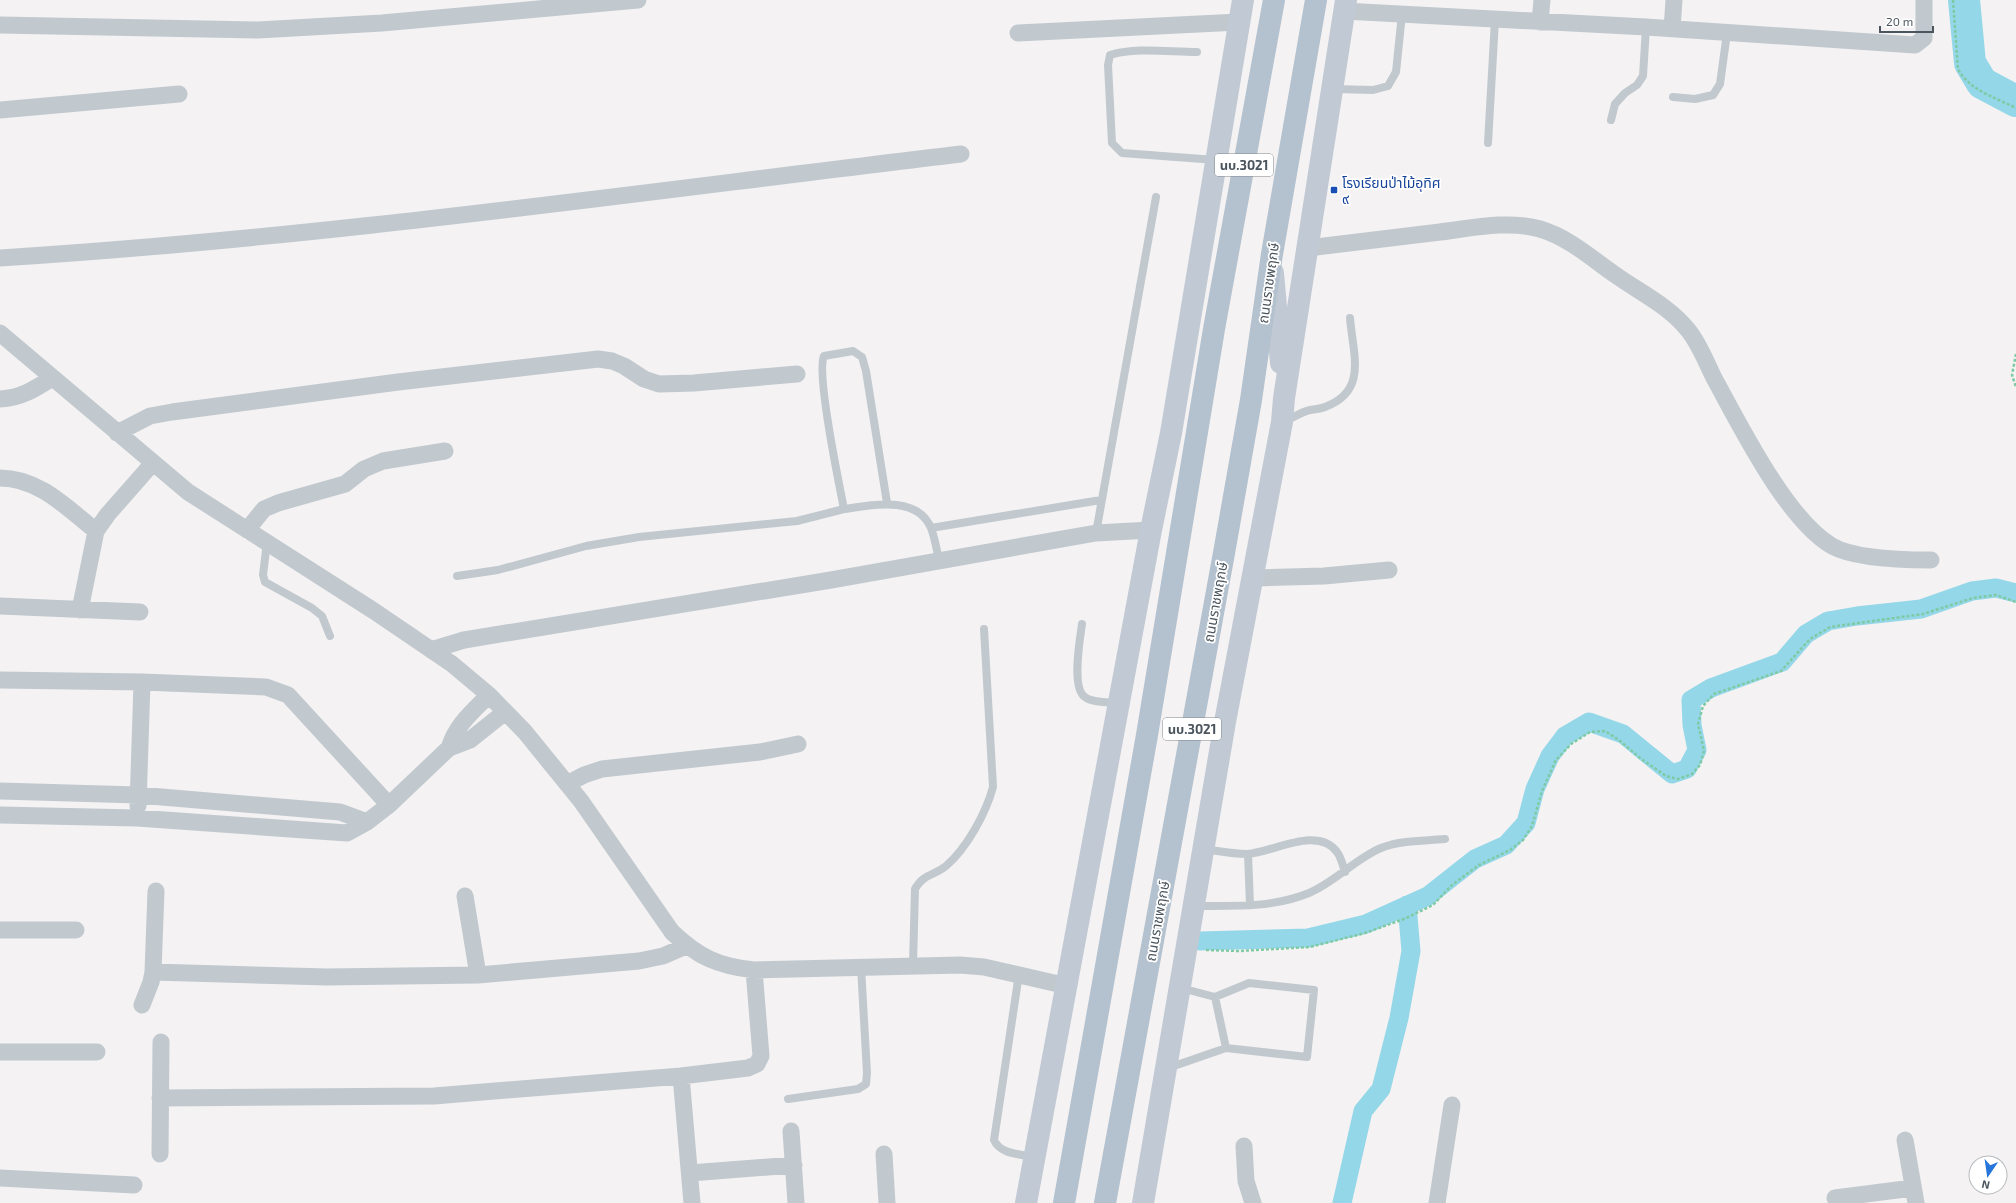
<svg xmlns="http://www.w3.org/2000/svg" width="2016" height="1203" font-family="'Exo 2','Noto Sans Thai',sans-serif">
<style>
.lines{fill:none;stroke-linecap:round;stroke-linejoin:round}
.canal{stroke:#94d7e8;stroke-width:19}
.river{stroke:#94d7e8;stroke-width:32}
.path{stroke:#7ecaa4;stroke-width:2.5;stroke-dasharray:3 2;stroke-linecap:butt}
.service{stroke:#c1c9cf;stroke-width:8}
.minor{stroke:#c1c9cf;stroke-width:17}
.secondary{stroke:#c1cad4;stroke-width:22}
.primary{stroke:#b4c1ce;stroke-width:22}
.transit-dot{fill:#1a4fb4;stroke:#fff;stroke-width:1.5}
.labels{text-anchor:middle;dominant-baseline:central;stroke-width:3.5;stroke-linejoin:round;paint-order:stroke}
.shield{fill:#fff;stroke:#81888e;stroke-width:1}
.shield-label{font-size:13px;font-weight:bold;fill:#4b555e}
.transit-label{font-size:14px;fill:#164399;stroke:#fff;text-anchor:start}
.street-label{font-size:14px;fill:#4b555e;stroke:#fff}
</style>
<rect width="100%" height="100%" fill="#f4f2f2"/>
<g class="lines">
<path class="canal" d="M1200,941L1308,938L1366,924L1428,896L1475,859L1506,845L1526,823L1535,789L1550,756L1565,736L1589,722L1623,734L1672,774L1687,769L1697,750L1692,725L1691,700L1711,688L1782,662L1806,634L1828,621L1857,616L1921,609L1972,591L1996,588L2016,593
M1342,1203L1363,1111L1381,1089L1399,1018L1411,951L1407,905"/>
<path class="river" d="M1964,0L1970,63L1982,83L2016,101"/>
<path class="path" d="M1953,0L1958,69C1969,90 1996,98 2016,108
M2016,354L2012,375L2016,387
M1206,950L1239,951L1310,947L1365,933L1404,919L1433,905L1452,885L1479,865L1510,850L1523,840L1532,826L1542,791L1556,760L1571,744L1590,732L1605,731L1619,740L1640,758L1666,776L1678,779L1692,774L1700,765L1704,751L1698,724L1703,706L1714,694L1781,671L1810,639L1830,627L1923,614L1973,598L1996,595L2016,602"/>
<path class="service" d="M1197,52C1169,52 1137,47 1110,55L1108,65L1112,143L1122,153L1216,160
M1333,89L1373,90L1388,86L1396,72L1402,14
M1673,97L1695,99L1713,95L1720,84L1727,33
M1611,120L1615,104L1625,93L1637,85L1643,76L1646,27
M1488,143L1495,20
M1285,421C1293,418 1301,412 1310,410C1315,409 1320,409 1325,407C1368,391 1353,355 1350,318
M887,503L866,371L862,357L853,351L824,356C816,373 839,484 844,509C872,505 917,495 931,528C935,538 937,551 939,561
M931,528L1101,500
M1096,533L1156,197
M267,542L263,575L265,582L312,608L322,616L330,636
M457,576L498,570L586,546L639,537L797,521L844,509
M1082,624C1080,639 1071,688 1085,697C1092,703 1109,702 1119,703
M1204,849C1218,851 1233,854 1247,854C1272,853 1317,825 1337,852C1341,857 1343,866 1345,872
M1248,854L1250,905
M1194,906C1232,906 1273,908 1309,893C1335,882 1355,859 1381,848C1400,840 1425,841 1445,839
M913,965L915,889C924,873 934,876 946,866C967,848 986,813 993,787L984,629
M1019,974L994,1140C1000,1154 1019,1154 1033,1157
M1215,997L1226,1048
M1168,1068L1226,1048L1307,1057L1314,990L1249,983L1215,997L1181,988
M788,1099L858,1089L866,1084L867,1073L861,967"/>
<path class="minor" d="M1344,11L1646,27L1915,45L1924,38V0
M1540,22L1542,0
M0,25L258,30L382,23L638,0
M1672,29L1674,0
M1018,33L1239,22
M0,110L179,94
M1308,248C1352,243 1396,237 1440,232C1472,228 1509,220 1540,229C1570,238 1592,259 1617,276C1641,293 1669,306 1688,330C1699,343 1706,362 1714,378C1740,425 1786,519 1832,546C1855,559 1905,560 1931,560
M0,258C321,238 641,192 961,154
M0,333L188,492L374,611L452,664L489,695L525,732L581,801L672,932C698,957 718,966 754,970L960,965L984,967L1067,986
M0,399C21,398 35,389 52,378
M117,433L150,416L172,412L398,382L598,359L612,361L624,366L644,379L659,384L694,383L797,374
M0,478C39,478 67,508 96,531
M247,530L264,509L278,503L345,484L364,469L383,461L445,451
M1254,578L1324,576L1389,570
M0,606L140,612
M80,610L96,531L108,514L152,464
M431,650L464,640L831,580L1096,533L1151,530
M0,680L142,682L266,687L288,695L389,805
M449,748C456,725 472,712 489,695
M567,784L584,775L602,769L760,752L798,744
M0,791L138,795L340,812L367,822
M138,806L142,682
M0,815L137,818L347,833L367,822L389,805L449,748L470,740L505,712
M465,896L478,975
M0,930H76
M153,972L156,891
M142,1005L151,982L153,972L327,977L478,975L639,961L663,956L686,946
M0,1052H97
M681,1076L692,1203
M160,1098L434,1096L681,1076L748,1068L757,1064L761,1056L754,970
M791,1131L796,1203
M1905,1140L1916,1203
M1244,1146L1246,1181L1253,1203
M160,1154L161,1042
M884,1154L887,1203
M690,1173L794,1165
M0,1178L134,1185
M1835,1198L1913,1188
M1437,1203L1452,1105"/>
<path class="secondary" d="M1273,273L1281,363
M1026,1203L1151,530L1171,433L1243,0
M1143,1203L1225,722L1282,422L1284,398L1346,0"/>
<path class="primary" d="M1064,1203L1147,735L1214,329L1274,0
M1105,1203L1224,553L1251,400L1272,254L1316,0"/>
</g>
<rect class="transit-dot" x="1330" y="186" width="8" height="8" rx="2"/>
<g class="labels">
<g class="shield">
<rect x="1215" y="154" width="58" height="22" rx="3"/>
<rect x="1163" y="718" width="58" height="22" rx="3"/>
</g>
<g class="shield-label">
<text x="1244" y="165">นบ.3021</text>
<text x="1192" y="729">นบ.3021</text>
</g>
<g class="transit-label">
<text x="1342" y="182">โรงเรียนป่าไม้อุทิศ<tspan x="1342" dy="16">๙</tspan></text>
</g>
<g class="street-label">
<text transform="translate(1268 283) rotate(-82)">ถนนราชพฤกษ์</text>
<text transform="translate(1215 602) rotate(-80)">ถนนราชพฤกษ์</text>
<text transform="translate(1157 921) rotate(-80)">ถนนราชพฤกษ์</text>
</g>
</g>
<g transform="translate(1988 1175) rotate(193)"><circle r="19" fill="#ffffff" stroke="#b7bbbf"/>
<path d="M0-3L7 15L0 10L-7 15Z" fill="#2575db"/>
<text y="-6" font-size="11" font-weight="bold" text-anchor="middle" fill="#4b555e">N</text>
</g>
<path d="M1880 26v6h53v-6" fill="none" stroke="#4b555e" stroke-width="2"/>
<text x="1886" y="26" font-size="12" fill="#4b555e" stroke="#ffffff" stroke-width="3" paint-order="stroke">20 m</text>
</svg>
